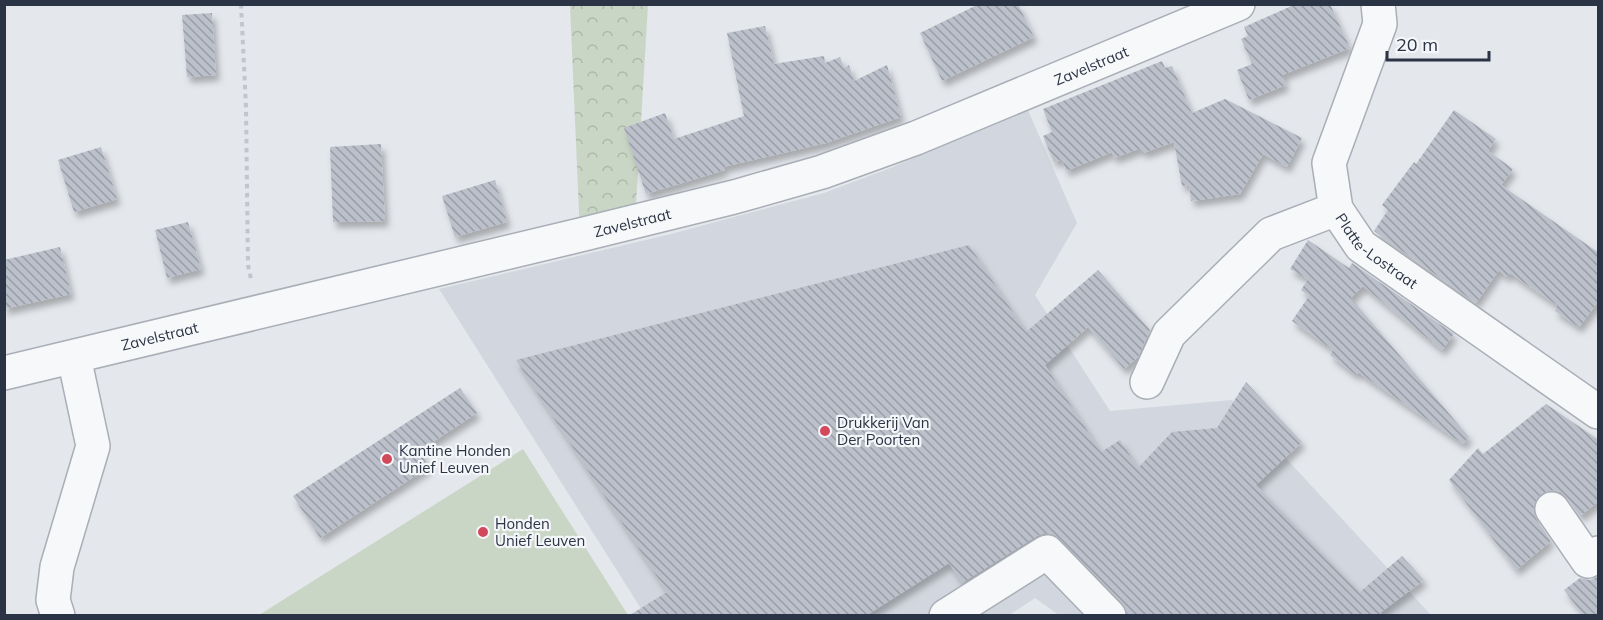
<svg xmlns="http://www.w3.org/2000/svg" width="1603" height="620" font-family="Mulish,sans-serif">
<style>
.built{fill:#d2d6de}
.forest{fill:url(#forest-crowns)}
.pitch{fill:#c9d6c5}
.building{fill:url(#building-back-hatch);filter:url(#shadow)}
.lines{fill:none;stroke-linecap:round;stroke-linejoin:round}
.minor-casing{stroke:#a9aeb7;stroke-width:36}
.path{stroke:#c2c5cb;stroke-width:4;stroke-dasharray:4.5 4.5;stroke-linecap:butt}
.minor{stroke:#f7f8fa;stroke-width:33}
.poi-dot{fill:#d1495b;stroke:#f4f6f9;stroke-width:2}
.labels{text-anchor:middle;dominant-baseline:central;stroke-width:4.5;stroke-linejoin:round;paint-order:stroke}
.street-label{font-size:15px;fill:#2b3445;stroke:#f4f6f9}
.poi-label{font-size:15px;fill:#2b3445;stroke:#f4f6f9;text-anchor:start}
</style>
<defs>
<pattern id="forest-crowns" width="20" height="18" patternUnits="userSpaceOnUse" patternTransform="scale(1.5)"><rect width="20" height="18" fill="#c9d6c5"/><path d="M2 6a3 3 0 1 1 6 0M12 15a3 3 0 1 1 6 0" fill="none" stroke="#adb8ab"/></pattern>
<pattern id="building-back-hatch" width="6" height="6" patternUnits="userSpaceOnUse" patternTransform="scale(1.5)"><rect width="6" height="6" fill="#bbc0ca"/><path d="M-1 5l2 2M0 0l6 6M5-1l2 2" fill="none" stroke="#989da6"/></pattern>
<filter id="shadow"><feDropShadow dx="3.5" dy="6" stdDeviation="3" flood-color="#0004"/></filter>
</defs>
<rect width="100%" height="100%" fill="#e4e7ec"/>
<path class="built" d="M1027,108L1077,223L1035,295L1110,411L1232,400L1431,615L1060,616L1035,598L1008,616L645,615L439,289L671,234L824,193L893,167Z"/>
<path class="forest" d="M570,5H648L635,221L580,235Z"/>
<path class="pitch" d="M523,449L628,615H259Z"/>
<path class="building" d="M979,4H1018L1034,37L942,81L920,33Z
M1296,4H1330L1350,48L1282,75L1286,85L1249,100L1237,70L1252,64L1241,39L1248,36L1244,27Z
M212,13L216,75L187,77L182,15Z
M765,26L774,64L824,56L825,63L840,57L844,68L849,65L854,81L887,65L901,117L826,143L723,167L725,170L646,194L624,128L665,113L674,139L744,116L727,33Z
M1162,61L1165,68L1172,66L1192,113L1225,99L1302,138L1287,167L1263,154L1240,194L1191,201L1189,185L1182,186L1174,142L1143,153L1141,148L1114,158L1112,152L1066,171L1062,159L1054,162L1043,136L1052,132L1043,109Z
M1454,110L1496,139L1488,151L1513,169L1501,185L1599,253V301L1579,327L1555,311L1557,305L1510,273L1506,277L1499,270L1476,303L1374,231L1388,210L1382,205L1414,162L1416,164Z
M381,144L385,221L333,222L330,147Z
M101,147L117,199L74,212L58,160Z
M495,180L507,222L455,237L442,196Z
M188,222L201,269L167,278L155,230Z
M1308,240L1349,268L1352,263L1454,334L1442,350L1363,286L1351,298L1469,437L1463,444L1358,372L1356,375L1330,355L1333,350L1292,321L1309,296L1301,290L1308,279L1290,269Z
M969,245L1026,332L1098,270L1150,330L1138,357L1124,369L1088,327L1045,365L1101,452L1120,440L1138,468L1172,432L1217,428L1246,382L1302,442L1256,485L1360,592L1402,556L1424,580L1380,613L1383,615H1127L1122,603L1060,539L1054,535L1045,533L1037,536L962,583L949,563L867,615H630L667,592L516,360Z
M60,247L71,294L4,309V260Z
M460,388L477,413L419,451L429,467L320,538L293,496Z
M1546,404L1599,440V501L1580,516L1567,498L1561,492L1551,490L1541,494L1535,502L1533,511L1537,520L1551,541L1516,570L1449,480L1478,448L1483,454Z
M1599,576V615H1583L1564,590L1580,578L1590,580Z"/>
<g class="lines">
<defs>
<g id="minor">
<path id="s1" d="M1378,4L1380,24L1329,163L1336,209L1361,246L1598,412"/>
<path id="s2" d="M4,373L580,235L734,197L822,172L916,138L1238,4"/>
<path d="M1147,382L1169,334L1271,234L1336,209"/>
<path d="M1552,509L1588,561L1598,553"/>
<path d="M58,616L53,600L57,567L93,446L74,357"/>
<path d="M946,616L1047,552L1109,616"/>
</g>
</defs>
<use href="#minor" class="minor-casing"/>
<path class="path" d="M241,4L246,107L248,265L251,279"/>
<use href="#minor" class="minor"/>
</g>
<g class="poi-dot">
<circle cx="825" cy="431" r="6"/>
<circle cx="387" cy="459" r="6"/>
<circle cx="483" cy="532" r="6"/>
</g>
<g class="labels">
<g class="street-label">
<text stroke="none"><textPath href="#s2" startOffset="1132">Zavelstraat</textPath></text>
<text stroke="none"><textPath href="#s2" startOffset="646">Zavelstraat</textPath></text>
<text stroke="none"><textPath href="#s1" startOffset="274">Platte-Lostraat</textPath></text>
<text stroke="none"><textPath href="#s2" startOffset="160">Zavelstraat</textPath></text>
</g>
<g class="poi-label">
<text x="837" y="422">Drukkerij Van<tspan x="837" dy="17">Der Poorten</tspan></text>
<text x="399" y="450">Kantine Honden<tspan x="399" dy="17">Unief Leuven</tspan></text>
<text x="495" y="523">Honden<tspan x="495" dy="17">Unief Leuven</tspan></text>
</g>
</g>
<rect width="1603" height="620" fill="none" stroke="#2b3445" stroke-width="12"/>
<path d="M1387 51v9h102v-9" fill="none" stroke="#2b3445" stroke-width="3"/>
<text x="1396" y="51" font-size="18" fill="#2b3445" stroke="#f4f6f9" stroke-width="4.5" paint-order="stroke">20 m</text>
</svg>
